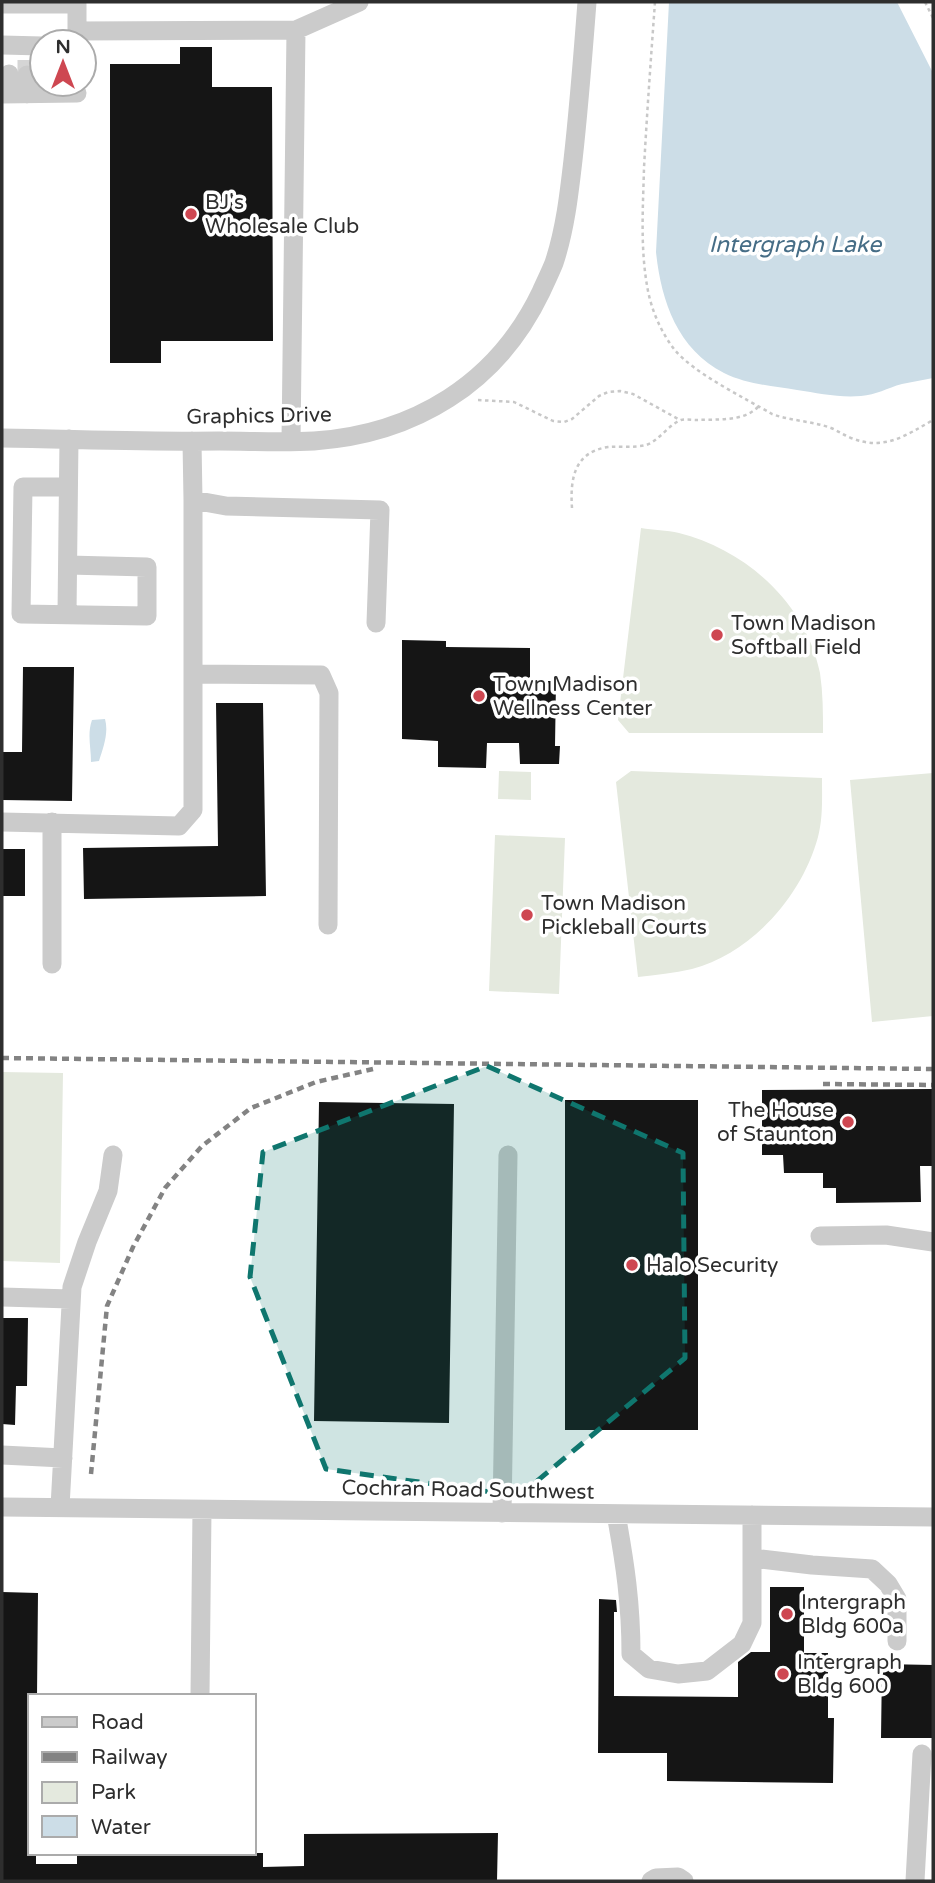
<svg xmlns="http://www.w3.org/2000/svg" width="935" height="1883" font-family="'Varela Round',sans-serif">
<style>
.green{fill:#e4e9de}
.water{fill:#ccdde7}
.building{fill:#151515}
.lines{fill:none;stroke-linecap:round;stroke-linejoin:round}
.minor-tunnel{stroke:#d5d5d5;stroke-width:19;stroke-dasharray:19 10;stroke-linecap:butt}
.path{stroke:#c8c8c8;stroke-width:2.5;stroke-dasharray:3.5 3.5;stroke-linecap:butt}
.minor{stroke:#cbcbcb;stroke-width:19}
.rail{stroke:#838383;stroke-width:4.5;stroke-dasharray:7 5;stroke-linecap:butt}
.marked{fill:#0f766e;fill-opacity:0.2;stroke:#0f766e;stroke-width:5;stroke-dasharray:14 9;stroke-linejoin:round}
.poi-dot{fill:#ce4751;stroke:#fff;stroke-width:2.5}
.labels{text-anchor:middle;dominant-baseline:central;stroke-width:7;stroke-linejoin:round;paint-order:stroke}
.poi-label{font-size:21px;fill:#2e2e2e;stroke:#fff;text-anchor:start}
.street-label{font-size:21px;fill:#2e2e2e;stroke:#fff}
.water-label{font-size:23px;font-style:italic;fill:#466d86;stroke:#fff}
</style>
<rect width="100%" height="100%" fill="#fff"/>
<path class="green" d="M641,528C653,530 667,530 679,533C746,550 806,603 820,673C823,693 823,713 823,733H629L618,720Z
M499,771L531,772V800L498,799Z
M631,771L822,778C822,798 823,818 818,837C802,896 752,953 692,969C674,973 656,975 638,977L616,782Z
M933,773V1016L872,1022L850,780Z
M495,835L565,838L559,994L489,991Z
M2,1072L63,1073L60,1263L2,1261Z"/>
<path class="water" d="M669,2H897L933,73V378C923,380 912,382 902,384C887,388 876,395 861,396C839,398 818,393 797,390C772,386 746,384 724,373C677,349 661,300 656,252Z
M105,719C109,733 103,748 99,761L91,762C91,747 87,734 92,720Z"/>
<path class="building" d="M180,47H212V87H272L273,341H161V363H110V64H180Z
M402,640L446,641V647L530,648V681H556L555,746H560L559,764H520L519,743H487L486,768L438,767V741L402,739Z
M23,667H74L72,801L2,800V752H22Z
M216,703H263L266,896L84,899L83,848L218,846Z
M2,849H25V896H2Z
M933,1089V1166H920L921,1202L836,1203V1188H823V1173H784L783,1155H762V1090Z
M565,1100H698V1430H565Z
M319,1102L454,1104L449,1423L314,1421Z
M2,1318H28L27,1386H16L15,1425L2,1424Z
M770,1587H804V1653H828V1718H834L833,1783L667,1781V1753H598L599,1599L616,1600L617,1612H614V1696L738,1697V1662L751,1652H770Z
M2,1592L38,1593L37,1696H30V1853H36V1864H77V1853H263V1867L304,1866V1834L498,1833L497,1881H2Z
M882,1664L933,1665V1738H881Z"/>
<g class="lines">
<path class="minor-tunnel" d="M27,60V75"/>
<path class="path" d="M655,2C651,57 647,112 644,168C643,208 640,250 648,291C652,311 661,332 674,349C693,373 745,398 772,414C791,421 812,421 831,428C838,431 844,435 851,438C884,451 905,436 933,420
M925,2L933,18
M478,400L514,402L553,421L564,422L572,419L599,396L608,392L620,391L633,394L680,420
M572,508C570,479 574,452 608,447C620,446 634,448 646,445C659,441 668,425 681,420C685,419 692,420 697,420C717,419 743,422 758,407"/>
<path class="minor" d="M2,4H77V41
M77,31L296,30L359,2
M2,45L42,46
M9,74V94
M27,75V94
M2,94L77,93
M2,438C74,439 146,442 219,441C250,441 282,443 314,441C414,434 497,384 541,292C545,283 550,273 554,263C565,230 569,195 573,160C579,107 583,54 587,2
M192,441L193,500L226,506L380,510L376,623
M291,441L296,30
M68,565L147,567V616L21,614L23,487H68
M67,614L69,439
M194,674L321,675L329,693L328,925
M2,822L179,826L193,810V500
M52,822V964
M820,1236L886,1235L933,1242
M2,1297L71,1299
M2,1455L63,1458
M2,1507L933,1517
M60,1507L72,1287L87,1242L108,1191L113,1155
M502,1513L508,1155
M616,1514C625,1563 631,1604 631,1654L649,1669L678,1674L707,1671L742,1644L752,1623V1515
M752,1558L812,1565L872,1569L888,1584L897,1599V1641
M200,1696L202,1510
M651,1881L656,1878L678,1877L684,1881
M915,1881L922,1754"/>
<path class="rail" d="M2,1058L933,1069
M823,1084L933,1085
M91,1474L107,1306L133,1247L165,1188L202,1146L251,1108L316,1082L373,1069"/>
</g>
<path class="marked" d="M487,1066L683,1153L685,1358L519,1496L326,1469L250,1277L263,1152Z"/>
<g class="poi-dot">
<circle cx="191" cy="214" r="7"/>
<circle cx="717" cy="635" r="7"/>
<circle cx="479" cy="696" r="7"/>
<circle cx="527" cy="915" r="7"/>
<circle cx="848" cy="1122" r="7"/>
<circle cx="632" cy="1265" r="7"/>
<circle cx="787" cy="1614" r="7"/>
<circle cx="783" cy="1674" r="7"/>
</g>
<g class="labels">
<g class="poi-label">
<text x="205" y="202">BJ's<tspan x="205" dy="24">Wholesale Club</tspan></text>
<text x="731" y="623">Town Madison<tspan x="731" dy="24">Softball Field</tspan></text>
<text x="493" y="684">Town Madison<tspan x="493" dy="24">Wellness Center</tspan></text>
<text x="541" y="903">Town Madison<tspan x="541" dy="24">Pickleball Courts</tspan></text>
<text x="834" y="1110" text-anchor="end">The House<tspan x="834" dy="24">of Staunton</tspan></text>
<text x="646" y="1265">Halo Security</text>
<text x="801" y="1602">Intergraph<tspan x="801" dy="24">Bldg 600a</tspan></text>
<text x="797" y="1662">Intergraph<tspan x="797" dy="24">Bldg 600</tspan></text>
</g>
<g class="street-label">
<text transform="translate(259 416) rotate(-1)">Graphics Drive</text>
<text transform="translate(468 1490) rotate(1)">Cochran Road Southwest</text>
</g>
<g class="water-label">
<text x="795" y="245">Intergraph Lake</text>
</g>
</g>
<rect width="935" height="1883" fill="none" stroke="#2e2e2e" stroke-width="7"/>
<rect x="28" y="1694" width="228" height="161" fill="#ffffff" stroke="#ababab" stroke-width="2"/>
<rect x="42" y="1717" width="35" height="10" fill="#cbcbcb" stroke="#ababab" stroke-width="2"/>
<text x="91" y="1729" font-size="21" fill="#2e2e2e">Road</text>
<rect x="42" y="1752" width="35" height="10" fill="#838383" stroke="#ababab" stroke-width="2"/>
<text x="91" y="1764" font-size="21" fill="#2e2e2e">Railway</text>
<rect x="42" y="1782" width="35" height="21" fill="#e4e9de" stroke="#ababab" stroke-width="2"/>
<text x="91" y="1799" font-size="21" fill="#2e2e2e">Park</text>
<rect x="42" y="1816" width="35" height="21" fill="#ccdde7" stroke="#ababab" stroke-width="2"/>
<text x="91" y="1834" font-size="21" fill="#2e2e2e">Water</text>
<g transform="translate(63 63)"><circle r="33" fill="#ffffff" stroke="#ababab" stroke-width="2"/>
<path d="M0-5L12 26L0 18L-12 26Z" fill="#ce4751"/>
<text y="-10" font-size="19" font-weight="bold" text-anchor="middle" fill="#2e2e2e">N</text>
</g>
</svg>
